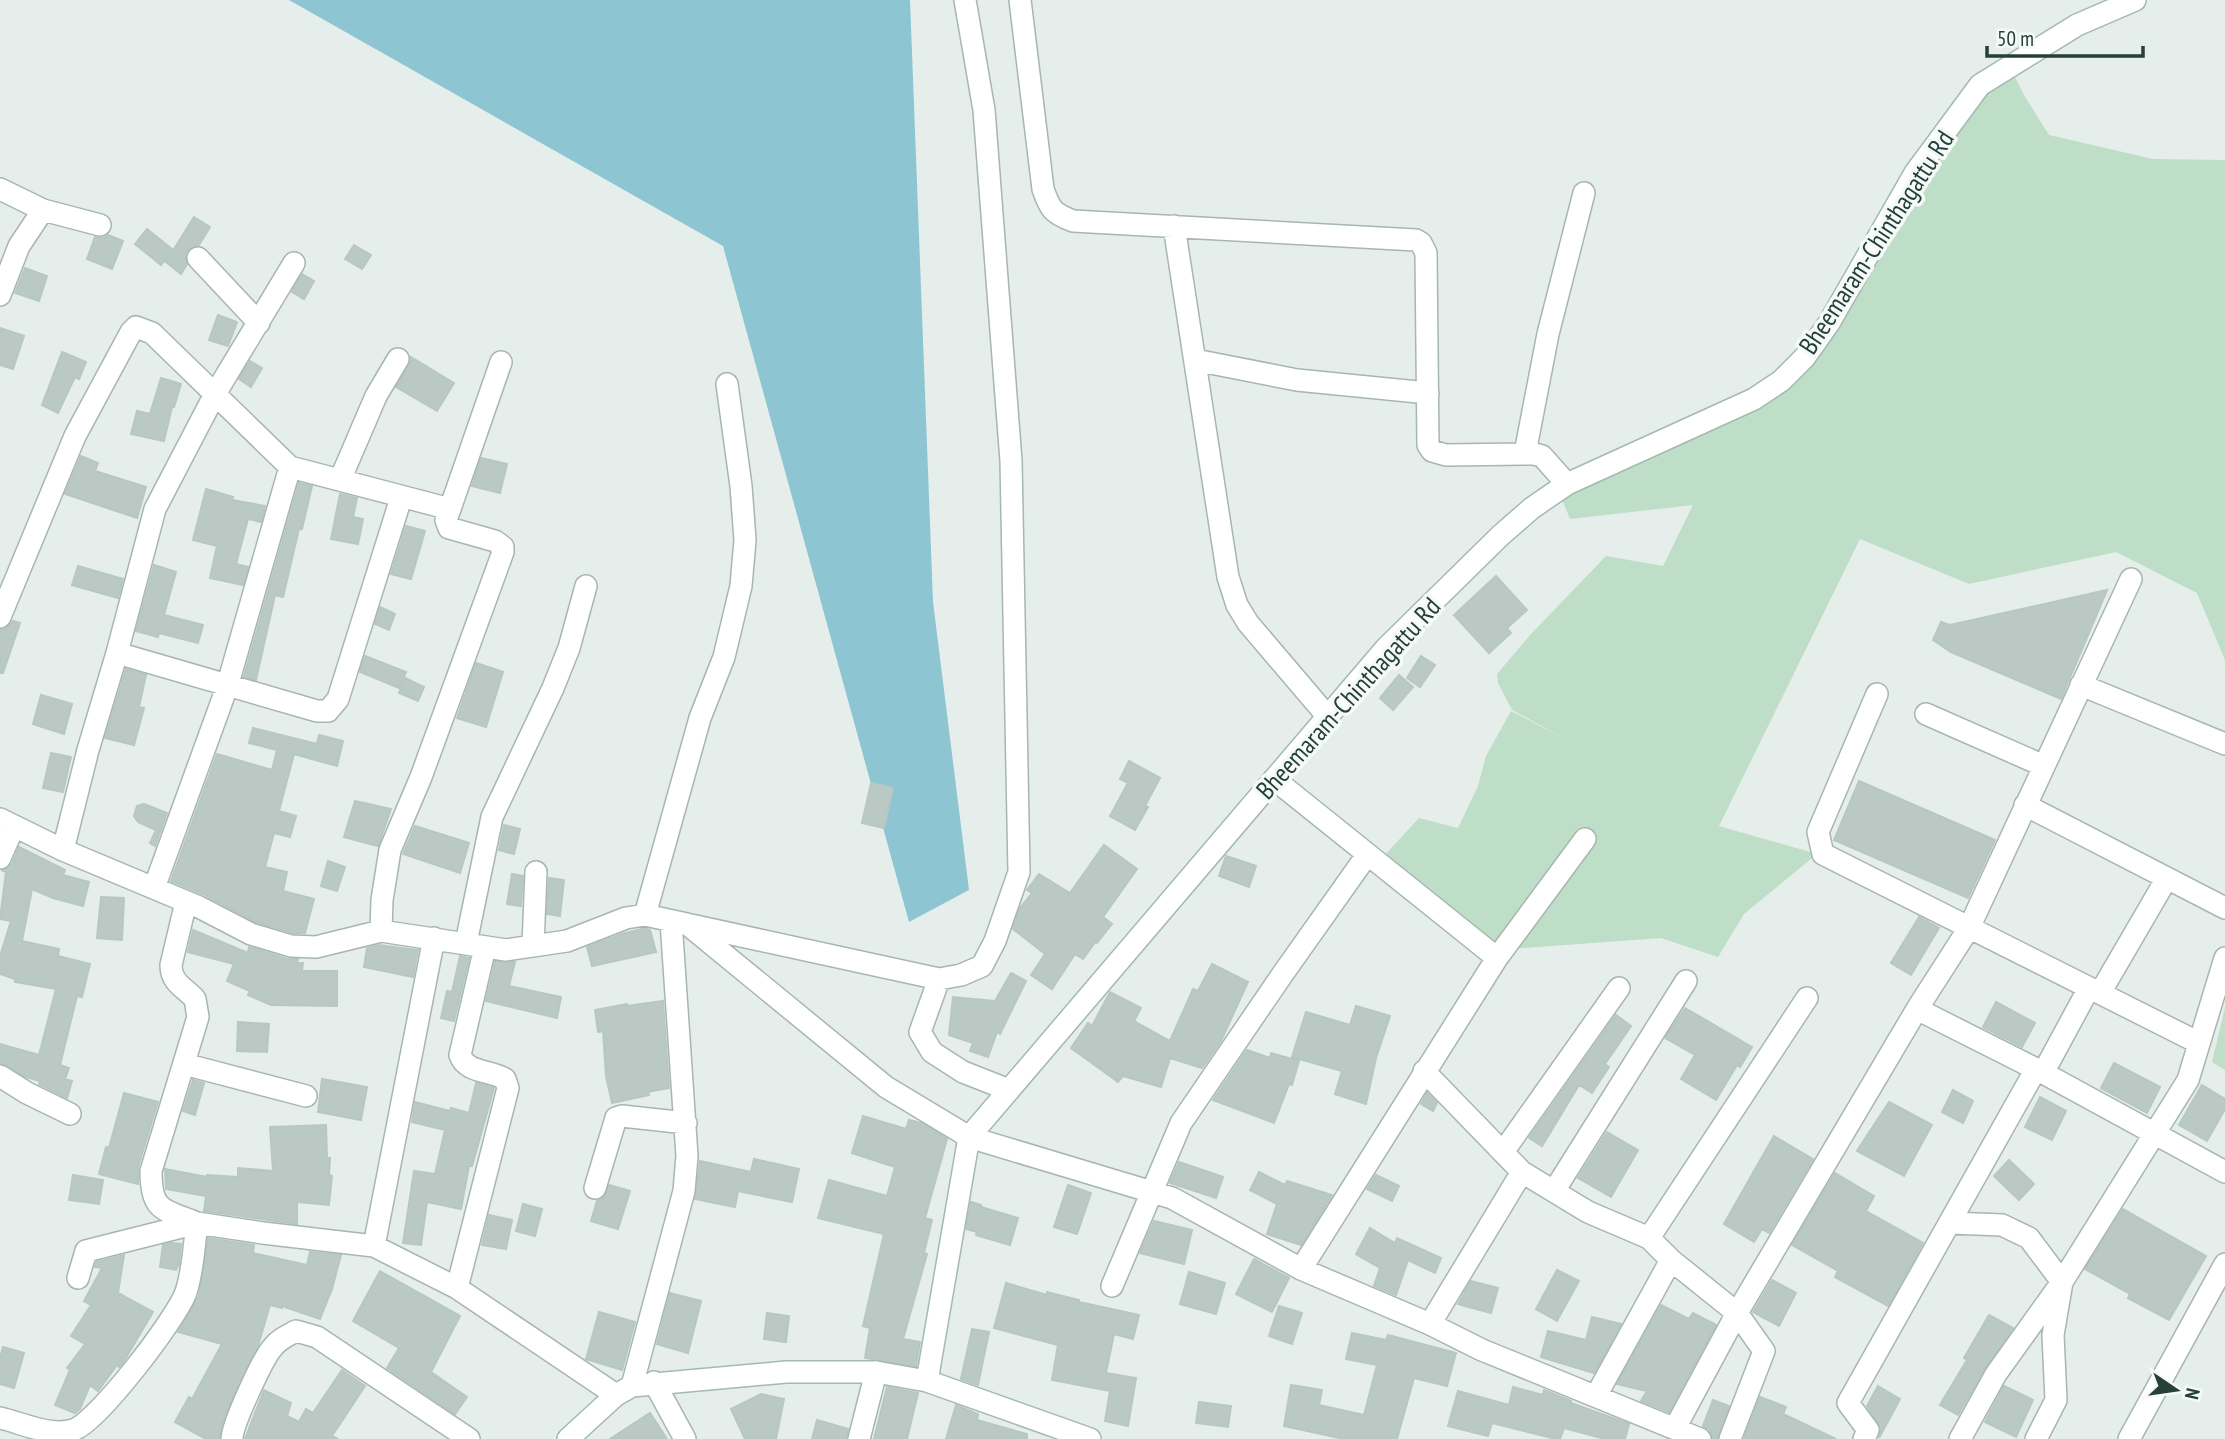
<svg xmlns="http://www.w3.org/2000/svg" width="2225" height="1439" font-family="'PT Sans Narrow',sans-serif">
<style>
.green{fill:#bedec7}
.water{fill:#8dc6d2}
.building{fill:#bac9c3;stroke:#b7c7c1;stroke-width:2}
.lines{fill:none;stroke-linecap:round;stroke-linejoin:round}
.street-casing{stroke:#a7b6b1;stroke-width:24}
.secondary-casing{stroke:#a3b9b2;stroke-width:24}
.street{stroke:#fff;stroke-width:21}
.secondary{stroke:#fff;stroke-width:21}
.labels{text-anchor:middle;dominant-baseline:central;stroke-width:7;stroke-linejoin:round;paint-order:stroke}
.street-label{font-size:26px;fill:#244039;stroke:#f5faf8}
</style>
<rect width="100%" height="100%" fill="#e5eeea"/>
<path class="green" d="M2011,69L2024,95L2049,135L2153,159L2225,160V660L2197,593L2116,552L1969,584L1860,539L1719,826L1817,854L1744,914L1718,957L1661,938L1496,950L1383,857L1419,818L1458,828L1478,786L1486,756L1511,711L1569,741L1512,710L1498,683L1497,674L1532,633L1606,556L1663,566L1693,505L1570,519L1560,494L1780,391L1918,180L1982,90Z
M2225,1008V1070L2212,1062Z"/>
<path class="water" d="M289,0H910L933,602L969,890L909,922L723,246Z"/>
<path class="building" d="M194,217L210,227L199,245L189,249L185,255L187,264L181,274L166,262Z
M147,229L173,250L161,265L135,244Z
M108,235L123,241L112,269L87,259L95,237L103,238Z
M354,245L371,255L362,269L345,259Z
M25,268L47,276L39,301L15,293Z
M302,274L314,281L304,299L292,292Z
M218,315L237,322L228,346L209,340Z
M0,328L24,336L13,369L0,365Z
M62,352L86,362L79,379L75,377L58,413L42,405Z
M411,357L454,383L437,411L396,387L409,366Z
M250,361L262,368L251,387L239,379Z
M161,378L181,384L174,407H172L164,441L131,434L137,411L150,414Z
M81,456L98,463L95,471L146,487L137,518L65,494Z
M481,458L507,464L500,493L472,486Z
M299,483L312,486L302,529H299L283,597L275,595L256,680L244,676Z
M206,489L233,497L232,500L265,506L261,522L248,519L236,564L248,567L243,585L210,578L217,546L193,540Z
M340,494L357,498L353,517L363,519L358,544L331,539Z
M406,526L425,531L411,579L391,574Z
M154,565L176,572L164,615L203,625L198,643L159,633L158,637L136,631Z
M78,566L123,579L118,598L72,585Z
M1496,576L1527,610L1507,628L1511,633L1489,653L1454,615Z
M2107,590L2061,699L1951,652L1933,640L1941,622L1950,625Z
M380,607L395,614L389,630L375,624Z
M13,621L20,623L3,673H0V630L7,628Z
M365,656L406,672L399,688L360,672Z
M1421,656L1435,665L1420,687L1407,678Z
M476,663L503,672L486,727L457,718Z
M126,669L146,675L139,707L144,708L134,745L105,738Z
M1399,675L1413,687L1393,710L1380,698Z
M405,678L424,687L418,701L399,693Z
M41,695L72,704L64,734L33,724Z
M253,728L317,744L319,735L343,741L337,766L294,754L279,811L296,816L290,837L274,833L265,867L287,872L283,891L314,899L305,933H293L256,922L205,895L171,881L217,754L272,770L277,750L249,743Z
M51,753L71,757L63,792L43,788Z
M1129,761L1160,778L1145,806L1148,807L1135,830L1110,816L1128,783L1120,779Z
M1859,781L1995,840L1968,898L1834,840Z
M871,783L893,788L884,828L862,823Z
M355,801L391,809L378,846L344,837Z
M144,804L167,813L155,846L150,843L156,830L138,822L134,816L137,806Z
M504,825L520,829L514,854L499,850Z
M415,826L469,843L460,873L403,854Z
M1104,845L1137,869L1103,917L1112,924L1097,943L1096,941L1083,959L1075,954L1052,989L1031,975L1045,954L1013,929L1020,908L1032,893L1027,890L1039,874L1070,893Z
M19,847L65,870L63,875L89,882L83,906L53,898L32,889L22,941L59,949L58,956L90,964L82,997L77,996L60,1065L69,1068L65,1079L72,1081L67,1098L39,1084L40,1081L26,1077L0,1063V1044L39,1055L56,989L15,982V979L0,974V956L11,921L0,919L6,872L3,871L12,864Z
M1226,856L1256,866L1249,887L1219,876Z
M328,861L345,867L337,891L321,886Z
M512,874L523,876L521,906L507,904Z
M549,878L564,880L560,916L547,914Z
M101,897L124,898L122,940L97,938Z
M1919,917L1939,928L1911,975L1891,963Z
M645,928L650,930L656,952L592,966L587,947L622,934Z
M193,930L248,953L249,947L287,959H298L297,963H303L302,971H337V1006L271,1005L248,995L250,991L227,981L234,964L188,952Z
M379,945L418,950L413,977L364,967L367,948Z
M460,956L469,958L454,1021L441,1018L447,991L452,992Z
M495,962H515L509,986L561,997L557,1018L486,1001Z
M1212,964L1248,982L1221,1041L1202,1068L1170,1058L1161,1087L1123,1076L1118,1082L1071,1048L1088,1023L1092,1026L1110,992L1141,1008L1134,1021L1170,1041L1193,989L1198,991Z
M1011,973L1026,981L1000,1034L997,1032L988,1057L970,1051L973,1043L949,1035L953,997L995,1001Z
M663,1001L669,1088L648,1092L649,1095L612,1103L606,1076L603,1031L598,1032L595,1010L627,1004V1006Z
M1996,1002L2035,1023L2022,1047L1983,1027Z
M1356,1006L1390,1016L1376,1058L1366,1104L1335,1094L1342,1071L1292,1057L1306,1012L1350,1025Z
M1685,1008L1752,1047L1740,1067L1737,1065L1716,1100L1681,1079L1695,1055L1665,1038Z
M1616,1015L1631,1026L1605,1064L1609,1067L1592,1093L1579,1085L1542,1146L1529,1138Z
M238,1022L269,1024L267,1052L237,1051Z
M1247,1050L1270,1058L1271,1053L1299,1061L1292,1085L1289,1084L1274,1123L1213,1100Z
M2114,1063L2160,1087L2147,1113L2101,1088Z
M322,1079L367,1087L361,1120L318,1112Z
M193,1080L204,1083L195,1115L183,1111Z
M476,1083L494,1088L472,1166H469L461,1209L427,1202L421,1245L403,1243L414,1171L435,1174L445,1130L412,1122L415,1102L450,1111L451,1108L469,1113Z
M2202,1085L2225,1099V1109L2207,1141L2179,1125Z
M1953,1090L1973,1101L1963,1123L1942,1112Z
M124,1093L158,1102L138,1167V1184L99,1174L106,1147L109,1148Z
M1427,1093L1437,1103L1433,1111L1421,1104Z
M2040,1097L2066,1111L2052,1140L2025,1127Z
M1889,1102L1932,1125L1904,1176L1857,1151Z
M863,1116L906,1129L909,1120L921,1123L947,1139L925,1218L932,1220L924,1253L927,1254L903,1339L920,1342L916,1366L865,1358L870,1328L863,1326L884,1234L818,1218L829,1180L887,1196L895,1167L852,1153Z
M326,1125L327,1158H330L329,1175L332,1176L329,1205L297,1202V1224L204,1211L206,1196L166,1189L165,1169L207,1177V1175L238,1177V1168L273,1171L270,1127Z
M1607,1132L1638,1150L1611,1197L1578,1178Z
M1774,1136L1813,1159L1769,1233L1762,1229L1754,1242L1724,1224Z
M754,1159L799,1169L792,1202L738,1191L735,1207L695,1199L700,1161L751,1172Z
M2009,1160L2034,1184L2019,1200L1994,1176Z
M1179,1162L1223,1177L1216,1198L1170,1183Z
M1259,1172L1285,1185L1287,1181L1332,1195L1301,1245L1267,1234L1277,1204L1250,1190Z
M1835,1173L1874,1196L1866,1211L1923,1243L1888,1306L1835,1277L1838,1271L1792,1245Z
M73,1175L103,1180L99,1204L69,1200Z
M1376,1175L1399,1186L1392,1201L1367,1189Z
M609,1185L630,1191L618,1229L591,1221L597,1201L604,1197Z
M1068,1185L1091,1193L1077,1234L1054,1227Z
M971,1202L981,1205V1207L1018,1218L1010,1245L976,1235L977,1232L966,1229Z
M523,1204L542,1209L535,1236L516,1231Z
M2123,1209L2206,1256L2169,1320L2128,1298L2130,1294L2085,1269Z
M489,1215L512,1220L506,1249L482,1245Z
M1154,1221L1192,1230L1184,1264L1140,1253Z
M1370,1228L1395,1243L1397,1238L1441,1258L1435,1273L1408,1260L1396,1295L1374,1286L1380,1268L1356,1254Z
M208,1238L254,1245L253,1253L307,1265L310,1252L341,1255L332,1289L320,1319L282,1306V1308L270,1305L258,1346L225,1415L219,1439H206L175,1422L189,1397L192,1399L222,1344L178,1332L199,1296Z
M171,1243L181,1244L179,1264L176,1270L160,1267L163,1245Z
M124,1255L118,1293L153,1312L123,1363L119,1367L117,1365L98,1391L90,1385L80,1409L75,1413L55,1405L70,1370L67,1368L85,1344L71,1336L91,1305L84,1301L102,1268L95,1267L96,1262Z
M1254,1259L1289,1278L1272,1312L1236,1294Z
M1557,1270L1579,1281L1557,1321L1536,1309Z
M380,1271L460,1316L431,1372L467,1397L455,1414L387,1368L399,1348L353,1321Z
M1189,1272L1225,1283L1216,1314L1180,1304Z
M1772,1280L1796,1293L1779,1326L1753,1312Z
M1471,1281L1498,1288L1491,1313L1458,1304Z
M1006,1283L1047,1295V1292L1079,1300V1302L1139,1315L1133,1339L1114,1334L1106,1373L1136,1378L1128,1426L1105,1421L1110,1391L1052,1380L1058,1345L994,1328Z
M670,1293L701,1301L688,1353L657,1344Z
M1661,1305L1689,1319L1693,1313L1716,1325L1669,1412L1641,1401L1647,1391L1617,1384Z
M1279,1306L1302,1313L1292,1344L1269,1336Z
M599,1312L635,1322L622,1370L586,1359Z
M767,1313L789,1316L786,1342L764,1339Z
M1989,1315L2013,1328L1985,1368L1958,1415L1940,1405L1967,1360L1964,1358Z
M1592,1317L1621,1324L1594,1373L1541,1357L1548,1331L1586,1340Z
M972,1329L989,1332L978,1385L961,1379Z
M1352,1333L1386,1340L1388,1335L1456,1353L1447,1386L1414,1378L1397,1439H1344L1284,1426L1291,1385L1322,1390L1319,1405L1364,1415L1377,1365L1346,1359Z
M3,1347L24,1353L14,1388L0,1384V1358Z
M342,1370L365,1386L332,1436L338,1439H245L264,1390L291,1403L287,1416L299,1422L306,1409L313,1413Z
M1878,1386L1900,1399L1879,1438L1881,1428L1867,1406Z
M2004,1386L2033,1400L2016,1437L1985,1422Z
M887,1387L918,1393L907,1439H874Z
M1513,1387L1543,1395L1544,1390L1549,1392L1571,1401V1403L1629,1424L1625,1439H1605L1564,1428L1560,1439H1556L1492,1423L1488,1436L1448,1426L1458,1391L1509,1405Z
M761,1394L784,1399L776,1439H745L731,1409Z
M1760,1397L1786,1407L1783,1414L1836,1439H1744Z
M1713,1400L1729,1406L1717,1439H1713L1710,1430L1703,1426Z
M1199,1402L1231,1406L1228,1427L1196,1423Z
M956,1405L978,1414L977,1420L1027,1434V1439H946Z
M650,1413L667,1439H610Z
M817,1420L848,1429L846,1439H812Z"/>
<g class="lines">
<defs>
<path id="street" d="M1020,0L1043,189C1050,209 1052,213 1073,221L1416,240L1421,243L1426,253L1428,445L1432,451L1446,455L1534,454L1542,456L1567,484
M0,189L43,210L100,225
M1174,226L1228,577L1237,605L1248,623L1328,717
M198,258L259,323
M0,295L19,246L43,210
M1195,360L1297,380L1428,393
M1525,453L1548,334L1584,193
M340,480L376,396L398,359
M0,617L75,436L131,332L136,327L152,333L290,467L450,509L501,362
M117,653L317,711H328L338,699L401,498
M2081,685L2225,744
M1877,694L1818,832L1823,854L2199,1043
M1926,714L2044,766
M1274,779L1497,958
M2025,805L2225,908
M0,819L63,850L199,907L251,934L291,946L316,947L381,931L506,950L567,941L626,918L645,915L687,924L886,1087L969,1137L1172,1198L1301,1269L1430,1324L1482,1350L1700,1439
M63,850L88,750L117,653L155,509L215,394L294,263
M0,858L14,826
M154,888L227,687L290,467
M186,902L171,965C171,983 184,987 195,999L198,1017L151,1171C151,1212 163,1209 197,1223
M645,915L700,718L724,657L741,586L745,540L741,486L727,384
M691,925L939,979L961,975L982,966L995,941L1019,872L1011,461L984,110L965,0
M381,931L382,900L390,850L421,777L503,552V547L495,541L449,528L446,520L450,509
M466,943L492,817L553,688L569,648L586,586
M533,946L536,872
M939,979L920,1032L932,1052L963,1072L1009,1090
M2100,993L2167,878
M1917,1009L1969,928L2131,579
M184,1064L306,1096
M1424,1071L1522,1172L1588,1212L1649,1238L1671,1260L1737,1313L1917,1009L2036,1069L2225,1172
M2043,1073L2089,988
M0,1076L27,1093L70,1114
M1503,1152L1619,988
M595,1188L616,1118L622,1116L686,1123
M1554,1191L1686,981
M1950,1223L2002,1225L2029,1238L2062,1282L1996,1374L1960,1439
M1649,1238L1807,998
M374,1246L434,938
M1301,1269L1497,958L1585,839
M78,1278L86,1251L197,1223
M1112,1286L1181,1123L1282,975L1367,855
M457,1288L508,1088L505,1079C490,1070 466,1073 460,1055L485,947
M1430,1324L1522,1172
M654,1382L685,1439
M632,1386L684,1191L687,1156L671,921
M1596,1396L1671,1260
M0,1418C22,1423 50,1437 73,1430C97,1423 177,1318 186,1292C193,1271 194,1245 197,1223L263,1233L374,1246L457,1288L616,1395
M1675,1428L1737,1313L1764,1351L1730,1439
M232,1439C232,1425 263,1358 273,1347C279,1339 287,1336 296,1331L317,1337L469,1439
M859,1439L876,1372
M1864,1439L1868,1430L1848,1403L2036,1069
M2036,1439L2056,1400L2053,1335L2062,1282L2188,1080L2225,958
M2129,1439L2225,1264"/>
<path id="secondary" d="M927,1381L969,1137L1386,648L1501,535L1532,508L1567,484L1754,399L1781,381L1805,357L1829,323L1915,173L1980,85L2077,25L2135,0
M568,1439L616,1395L632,1386L786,1372H876L927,1381L1090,1439"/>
</defs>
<use href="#street" class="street-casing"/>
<use href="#secondary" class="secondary-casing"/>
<use href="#street" class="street"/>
<use href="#secondary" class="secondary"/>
</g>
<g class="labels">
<g class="street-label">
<text transform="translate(1876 242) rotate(-57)">Bheemaram-Chinthagattu Rd</text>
<text transform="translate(1348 698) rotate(-48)">Bheemaram-Chinthagattu Rd</text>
</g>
</g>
<g transform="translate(2176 1390) rotate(103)" stroke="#f5faf8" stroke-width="5" paint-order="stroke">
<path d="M0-5L12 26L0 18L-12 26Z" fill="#244039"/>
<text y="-10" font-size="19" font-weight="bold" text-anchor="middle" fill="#244039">N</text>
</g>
<path d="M1987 46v10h156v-10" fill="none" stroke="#244039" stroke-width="3.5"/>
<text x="1997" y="46" font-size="21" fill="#244039" stroke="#f5faf8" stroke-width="5" paint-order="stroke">50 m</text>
</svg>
